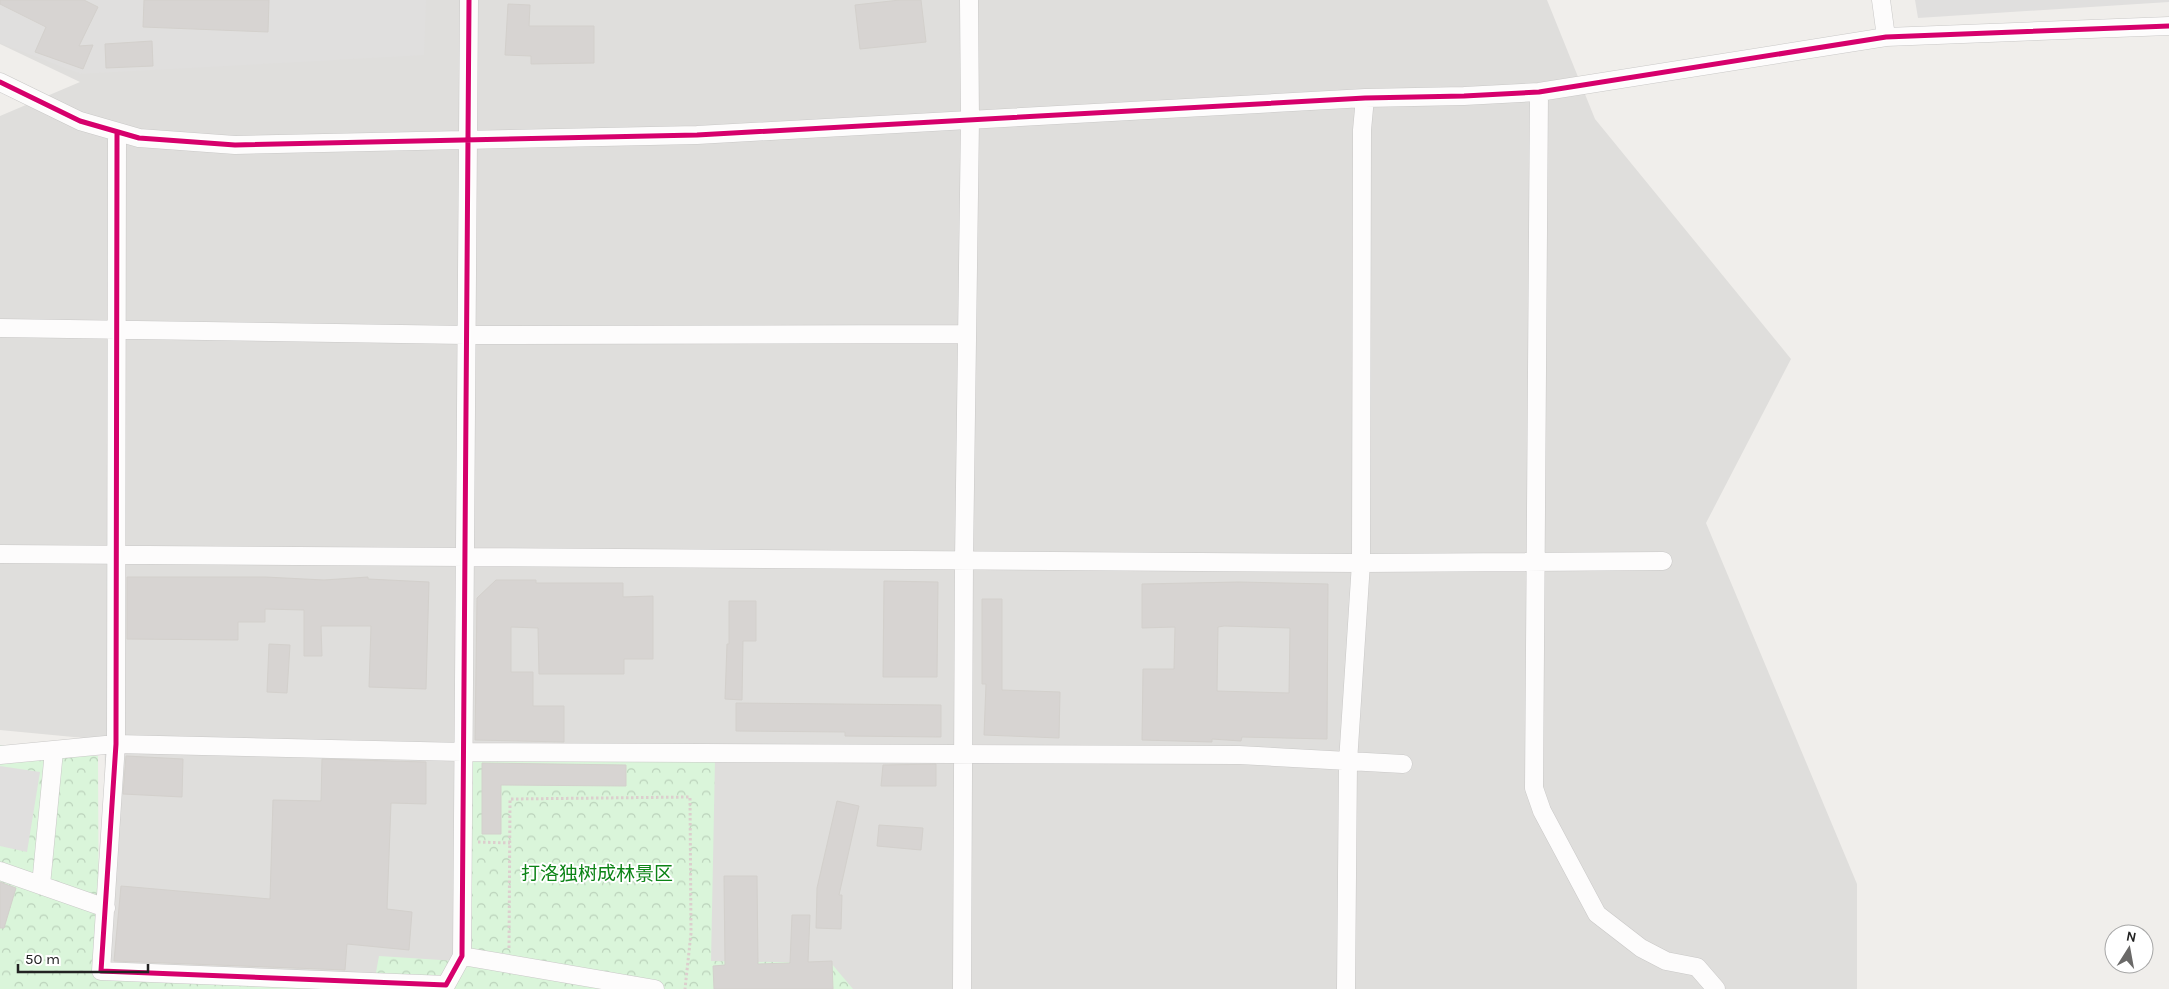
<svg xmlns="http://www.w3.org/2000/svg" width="2169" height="989" font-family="Karla,'Noto Sans SC',sans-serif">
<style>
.residential{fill:#dfdedc}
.park{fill:url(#park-crowns)}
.parking{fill:#e0dfde}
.building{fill:#d7d4d2;stroke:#d3d0cc;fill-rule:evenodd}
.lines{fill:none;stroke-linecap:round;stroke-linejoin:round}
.minor-casing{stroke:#c9c8c7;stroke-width:19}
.path{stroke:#dccecd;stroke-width:3;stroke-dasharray:2.5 2.5;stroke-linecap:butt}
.minor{stroke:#fdfcfc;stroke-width:18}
.cycleway-casing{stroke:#fff;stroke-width:8}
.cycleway{stroke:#d6006c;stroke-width:5}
.labels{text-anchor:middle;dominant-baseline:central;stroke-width:4;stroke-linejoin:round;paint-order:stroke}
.park-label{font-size:19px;fill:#0c8416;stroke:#fff}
</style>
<defs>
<pattern id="park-crowns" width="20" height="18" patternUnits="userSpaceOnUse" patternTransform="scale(1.25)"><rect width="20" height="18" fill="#daf5da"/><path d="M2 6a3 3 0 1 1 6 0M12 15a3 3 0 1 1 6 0" fill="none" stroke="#bbd2bb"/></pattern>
</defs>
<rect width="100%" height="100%" fill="#f0eeeb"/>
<path class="residential" d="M0,0H1547L1595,119L1791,359L1706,523L1857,884V989H564L453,975L103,967L105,740L0,730V116L80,82L0,44Z"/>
<path class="park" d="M0,745L98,756L99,972L343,989H0Z
M470,758L715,759L711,961L831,963L853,989H373L379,956L472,962Z"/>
<path class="parking" d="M0,0H426L424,55L81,74L0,43Z
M1915,0H2169V2L1918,18Z
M0,766L40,772L27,852L0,846Z"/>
<path class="building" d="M0,0H84L98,7L79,46L93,45L83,69L35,52L46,27L0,4Z
M144,0H269L268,32L143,27Z
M900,0H921L926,42L860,49L855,5Z
M508,4L530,5L529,26H594V63L531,64V56L505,55Z
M152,41L153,66L106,68L105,44Z
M127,577H265L324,580L368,577V579L429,582L426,689L369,687L371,626H321L322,656H304V610L265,609V622H238V640L127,639Z
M496,580H536V583H623V597L653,596V659H624V674H539L538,628L511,627V672H533V706H564V742L475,740L477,598Z
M884,581L938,582L937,677H883Z
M1239,582L1328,584L1327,739L1242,737L1241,741L1212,739V742L1142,740L1143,669H1174L1175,627L1142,628V584ZM1224,626L1290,628L1289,693L1217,691L1218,627Z
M982,599H1002V690L1060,692L1059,738L984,735L986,684H982Z
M729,601H756V641H743L742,700L725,699L727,644H729Z
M269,644L290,645L287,693L267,692Z
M736,703L941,705V737L845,736V732L736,731Z
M126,756L183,759L182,797L123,794Z
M322,759L426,762V804L391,803L387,909L412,912L409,950L347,944L345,970L114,961L121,886L270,899L273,800L321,801Z
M482,763L626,765V786L501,785V834H482Z
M936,764V786H881L883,765Z
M837,801L859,806L839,895H842L841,929L816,928L817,888Z
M879,825L923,828L921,850L877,846Z
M724,876H757L758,964L790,963L792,915H810L808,962L832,961L833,989H714L713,966L725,965Z
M0,882L16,888L4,928H0Z"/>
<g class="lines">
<defs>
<path id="minor" d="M1881,0L1886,37
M0,82L80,121L139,138L235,145L697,135L1365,98L1464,96L1539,92L1886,37L2169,26
M1539,92L1534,788L1542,811L1597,914L1641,948L1666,961L1697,967L1716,989
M117,132L116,744L101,971L446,985L462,956L469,0
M0,328L466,335L967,334
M0,554L1361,563L1663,561
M0,755L116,744L463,752L1239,755L1403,764
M0,871L106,908
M41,885L54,751
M462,956L655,989
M962,989L964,560L970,120L969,0
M1346,989L1348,762L1361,563L1362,130L1365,98"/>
</defs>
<use href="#minor" class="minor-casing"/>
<path class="path" d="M478,842L510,843
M509,948L510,799L690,797L691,933L685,989"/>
<use href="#minor" class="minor"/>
<defs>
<path id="cycleway" d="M0,82L80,121L139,138L235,145L697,135L1365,98L1464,96L1539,92L1886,37L2169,26
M117,132L116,744L101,971L446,985L462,956L469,0"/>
</defs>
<use href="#cycleway" class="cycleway-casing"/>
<use href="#cycleway" class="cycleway"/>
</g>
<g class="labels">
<g class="park-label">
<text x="597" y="874">打洛独树成林景区</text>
</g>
</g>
<g transform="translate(2129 949) rotate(11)"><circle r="24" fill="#ffffff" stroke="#a7a7a7"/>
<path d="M0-4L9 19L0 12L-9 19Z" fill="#6a6968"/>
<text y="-8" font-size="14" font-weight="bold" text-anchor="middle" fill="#222222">N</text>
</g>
<path d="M18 964v8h130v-8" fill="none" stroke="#222222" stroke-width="2.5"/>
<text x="25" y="964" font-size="15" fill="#222222" stroke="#ffffff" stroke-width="4" paint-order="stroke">50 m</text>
</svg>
